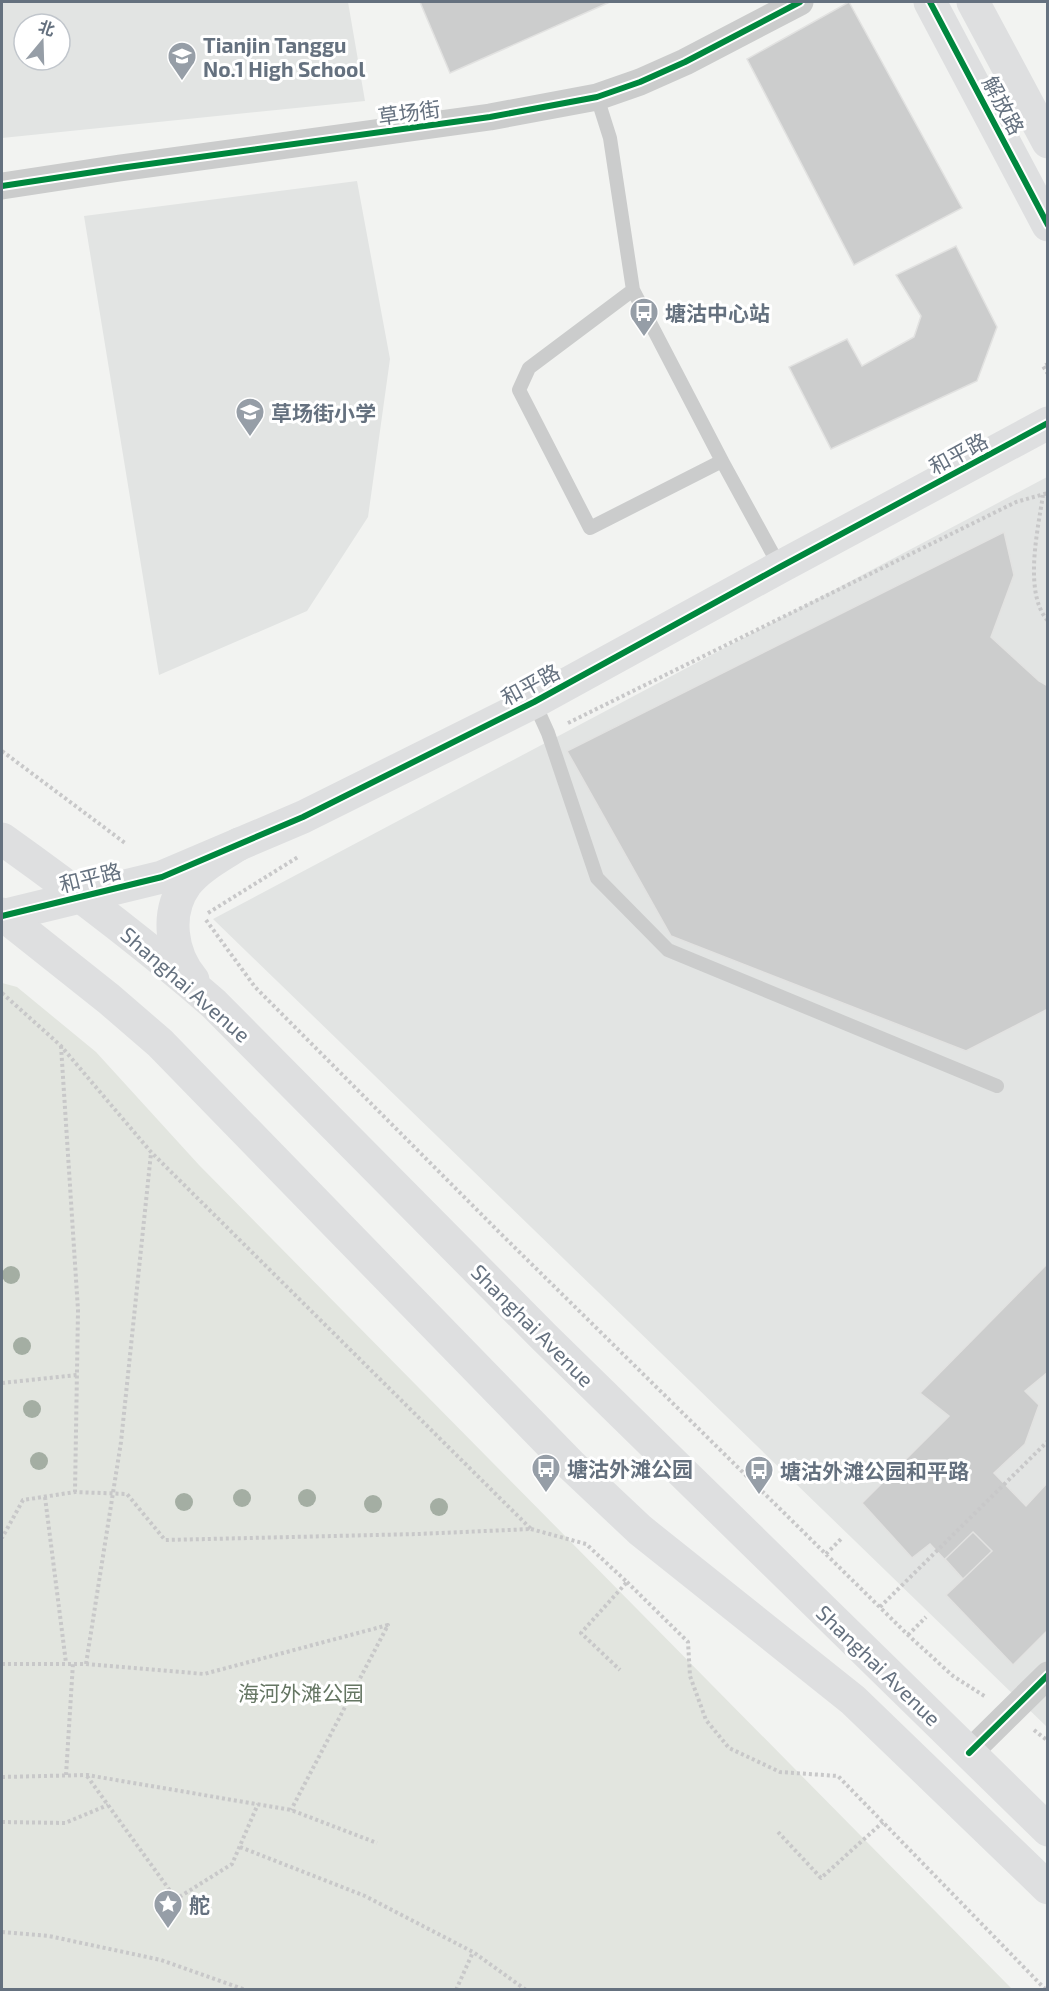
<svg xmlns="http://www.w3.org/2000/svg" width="1049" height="1991" viewBox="0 0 1049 1991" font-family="'Exo 2','Noto Sans SC',sans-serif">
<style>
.built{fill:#e2e4e3;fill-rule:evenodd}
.green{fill:#e2e5df}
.building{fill:#cccdcd;stroke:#e2e2e1;stroke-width:1.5}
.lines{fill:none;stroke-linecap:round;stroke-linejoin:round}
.path{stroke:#c8c8c9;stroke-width:4;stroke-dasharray:3 3;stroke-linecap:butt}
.lane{stroke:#cbcccc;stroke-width:14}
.street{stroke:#cbcccc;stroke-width:27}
.secondary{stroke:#dedfe0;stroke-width:33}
.primary{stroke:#dedfe0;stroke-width:33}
.cycleway-casing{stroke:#fff;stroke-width:10}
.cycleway{stroke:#00873e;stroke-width:6}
.tree{fill:#a4aea3}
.labels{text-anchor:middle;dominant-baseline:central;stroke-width:6;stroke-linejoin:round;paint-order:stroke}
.poi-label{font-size:21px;font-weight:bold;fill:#65717f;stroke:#fff;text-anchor:start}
.street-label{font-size:21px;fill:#65717f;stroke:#fff}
.park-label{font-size:21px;fill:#657663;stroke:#fff}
</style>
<rect width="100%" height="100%" fill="#f2f3f1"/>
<path class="built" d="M2 2H348L365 101 2 138ZM24 24H60V60H24Z
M357 181 390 359 368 517 307 611 159 675 84 216Z
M1047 477V1727L213 919Z"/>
<path class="green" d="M2 983 17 987 96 1052 199 1165 1012 1989H2Z"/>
<path class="building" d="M420 2H610L450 73Z
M849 2 962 208 854 265 747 59Z
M956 246 997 327 977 381 831 449 789 367 847 339 862 366 914 337 921 316 896 275Z
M1004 532 1014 575 991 637 1039 681 1048 686V1009L966 1051 671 936 567 751Z
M1048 1263V1372L1025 1391 1039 1405 1025 1444 994 1473 1026 1506 1048 1482V1630L1013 1665 946 1595 963 1579 930 1544 912 1558 862 1503 949 1416 920 1393Z
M973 1532 992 1551 963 1579 945 1559Z"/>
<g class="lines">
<path class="path" d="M1048 364 1043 366 1048 374
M1043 495C1038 529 1023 593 1048 621
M568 723 1016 502 1048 493
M2 751 125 843
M208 913 298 857
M206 920 255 987 498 1231 908 1635 953 1676 986 1697
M2 993 61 1046 151 1152 531 1529 418 1534 165 1540 127 1494 75 1492 23 1500 2 1538
M61 1046 78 1310 75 1492
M2 1383 77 1375
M45 1497 66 1663
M531 1529 586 1544 627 1582 581 1633 620 1670
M826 1554 843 1537
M627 1582 688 1642 690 1676 706 1720 729 1748 780 1772 838 1776 1046 1990
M880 1607 1048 1441
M908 1635 926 1617
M2 1664H86L204 1674 388 1625 291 1810
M86 1664 121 1442 151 1153
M1034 1730 1048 1741
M66 1775 73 1663
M87 1776 176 1899 232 1864 258 1804
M2 1777 87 1775 291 1810 377 1843
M2 1822 65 1823 108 1805
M778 1832 821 1878 883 1822
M240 1847 365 1896 473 1952 526 1990
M169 1926 176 1899
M2 1932 49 1936 161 1960 246 1990
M456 1990 473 1952"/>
<path class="lane" d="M597 97 610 138 633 290 529 368 519 390 590 528 722 461 633 290
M722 461 780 567
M534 702 548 733 597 878 668 950 997 1086"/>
<path class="street" d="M2 186 120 168 490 117 597 97 640 82 685 62 800 2
M969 1753 1048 1675"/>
<path class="secondary" d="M930 2 1048 225
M973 2 1048 142
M2 916 162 877 303 817 534 702 780 567 1048 423"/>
<path class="primary" d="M2 839C75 891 146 945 214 1004L544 1337 1048 1830
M2 914 109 999 160 1043 571 1465 640 1530 853 1700 1048 1888
M193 980C171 954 165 913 186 884 199 867 221 856 239 844"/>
<g class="cycleway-casing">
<path id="cycleway" d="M930 2 1048 225
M2 186 120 168 490 117 597 97 640 82 685 62 800 2
M2 916 162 877 303 817 534 702 780 567 1048 423
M969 1753 1048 1675"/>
</g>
<use href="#cycleway" class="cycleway"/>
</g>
<g class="tree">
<circle cx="11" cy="1275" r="9"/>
<circle cx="22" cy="1346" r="9"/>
<circle cx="32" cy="1409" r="9"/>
<circle cx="39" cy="1461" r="9"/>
<circle cx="242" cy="1498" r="9"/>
<circle cx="307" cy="1498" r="9"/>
<circle cx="184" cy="1502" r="9"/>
<circle cx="373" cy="1504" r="9"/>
<circle cx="439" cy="1507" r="9"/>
</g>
<defs>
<g id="school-pin" transform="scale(1.5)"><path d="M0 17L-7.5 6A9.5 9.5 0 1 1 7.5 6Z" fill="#969ea7" stroke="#fff"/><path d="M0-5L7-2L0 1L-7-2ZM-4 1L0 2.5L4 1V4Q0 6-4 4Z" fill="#fff"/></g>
<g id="bus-pin" transform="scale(1.5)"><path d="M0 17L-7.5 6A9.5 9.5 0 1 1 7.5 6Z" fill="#969ea7" stroke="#fff"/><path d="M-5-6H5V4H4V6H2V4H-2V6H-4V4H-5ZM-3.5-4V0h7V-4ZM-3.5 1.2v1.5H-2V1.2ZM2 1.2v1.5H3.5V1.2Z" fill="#fff"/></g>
<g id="sight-pin" transform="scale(1.5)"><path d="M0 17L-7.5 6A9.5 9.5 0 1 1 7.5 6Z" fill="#969ea7" stroke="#fff"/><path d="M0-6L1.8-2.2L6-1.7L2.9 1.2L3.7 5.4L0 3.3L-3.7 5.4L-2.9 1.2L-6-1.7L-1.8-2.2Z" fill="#fff"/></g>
</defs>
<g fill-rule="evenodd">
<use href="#school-pin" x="182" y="56"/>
<use href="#bus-pin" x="644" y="312"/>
<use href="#school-pin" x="250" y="412"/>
<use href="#bus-pin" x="546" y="1468"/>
<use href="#bus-pin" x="759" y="1470"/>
<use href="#sight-pin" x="168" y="1904"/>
</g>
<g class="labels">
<g class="poi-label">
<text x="203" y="44">Tianjin Tanggu<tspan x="203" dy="24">No.1 High School</tspan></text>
<text x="665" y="312">塘沽中心站</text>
<text x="271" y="412">草场街小学</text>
<text x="567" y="1468">塘沽外滩公园</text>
<text x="780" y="1470">塘沽外滩公园和平路</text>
<text x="189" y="1904">舵</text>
</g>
<g class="street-label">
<text transform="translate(1004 105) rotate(62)">解放路</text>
<text transform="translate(409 112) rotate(-8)">草场街</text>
<text transform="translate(958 453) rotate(-28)">和平路</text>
<text transform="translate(530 684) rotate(-28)">和平路</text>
<text transform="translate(90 877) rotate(-14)">和平路</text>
<text transform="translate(186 984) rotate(41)">Shanghai Avenue</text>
<text transform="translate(533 1325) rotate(45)">Shanghai Avenue</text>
<text transform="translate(879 1665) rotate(44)">Shanghai Avenue</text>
</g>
<g class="park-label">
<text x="301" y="1692">海河外滩公园</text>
</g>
</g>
<rect width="1049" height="1991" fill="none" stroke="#65717f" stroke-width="6"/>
<g transform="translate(42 42) rotate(19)"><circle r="28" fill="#ffffff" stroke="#c1c6cc" stroke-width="1.5"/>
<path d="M0-4.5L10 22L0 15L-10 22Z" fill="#969ea7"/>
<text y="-9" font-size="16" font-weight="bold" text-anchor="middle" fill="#65717f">北</text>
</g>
</svg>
